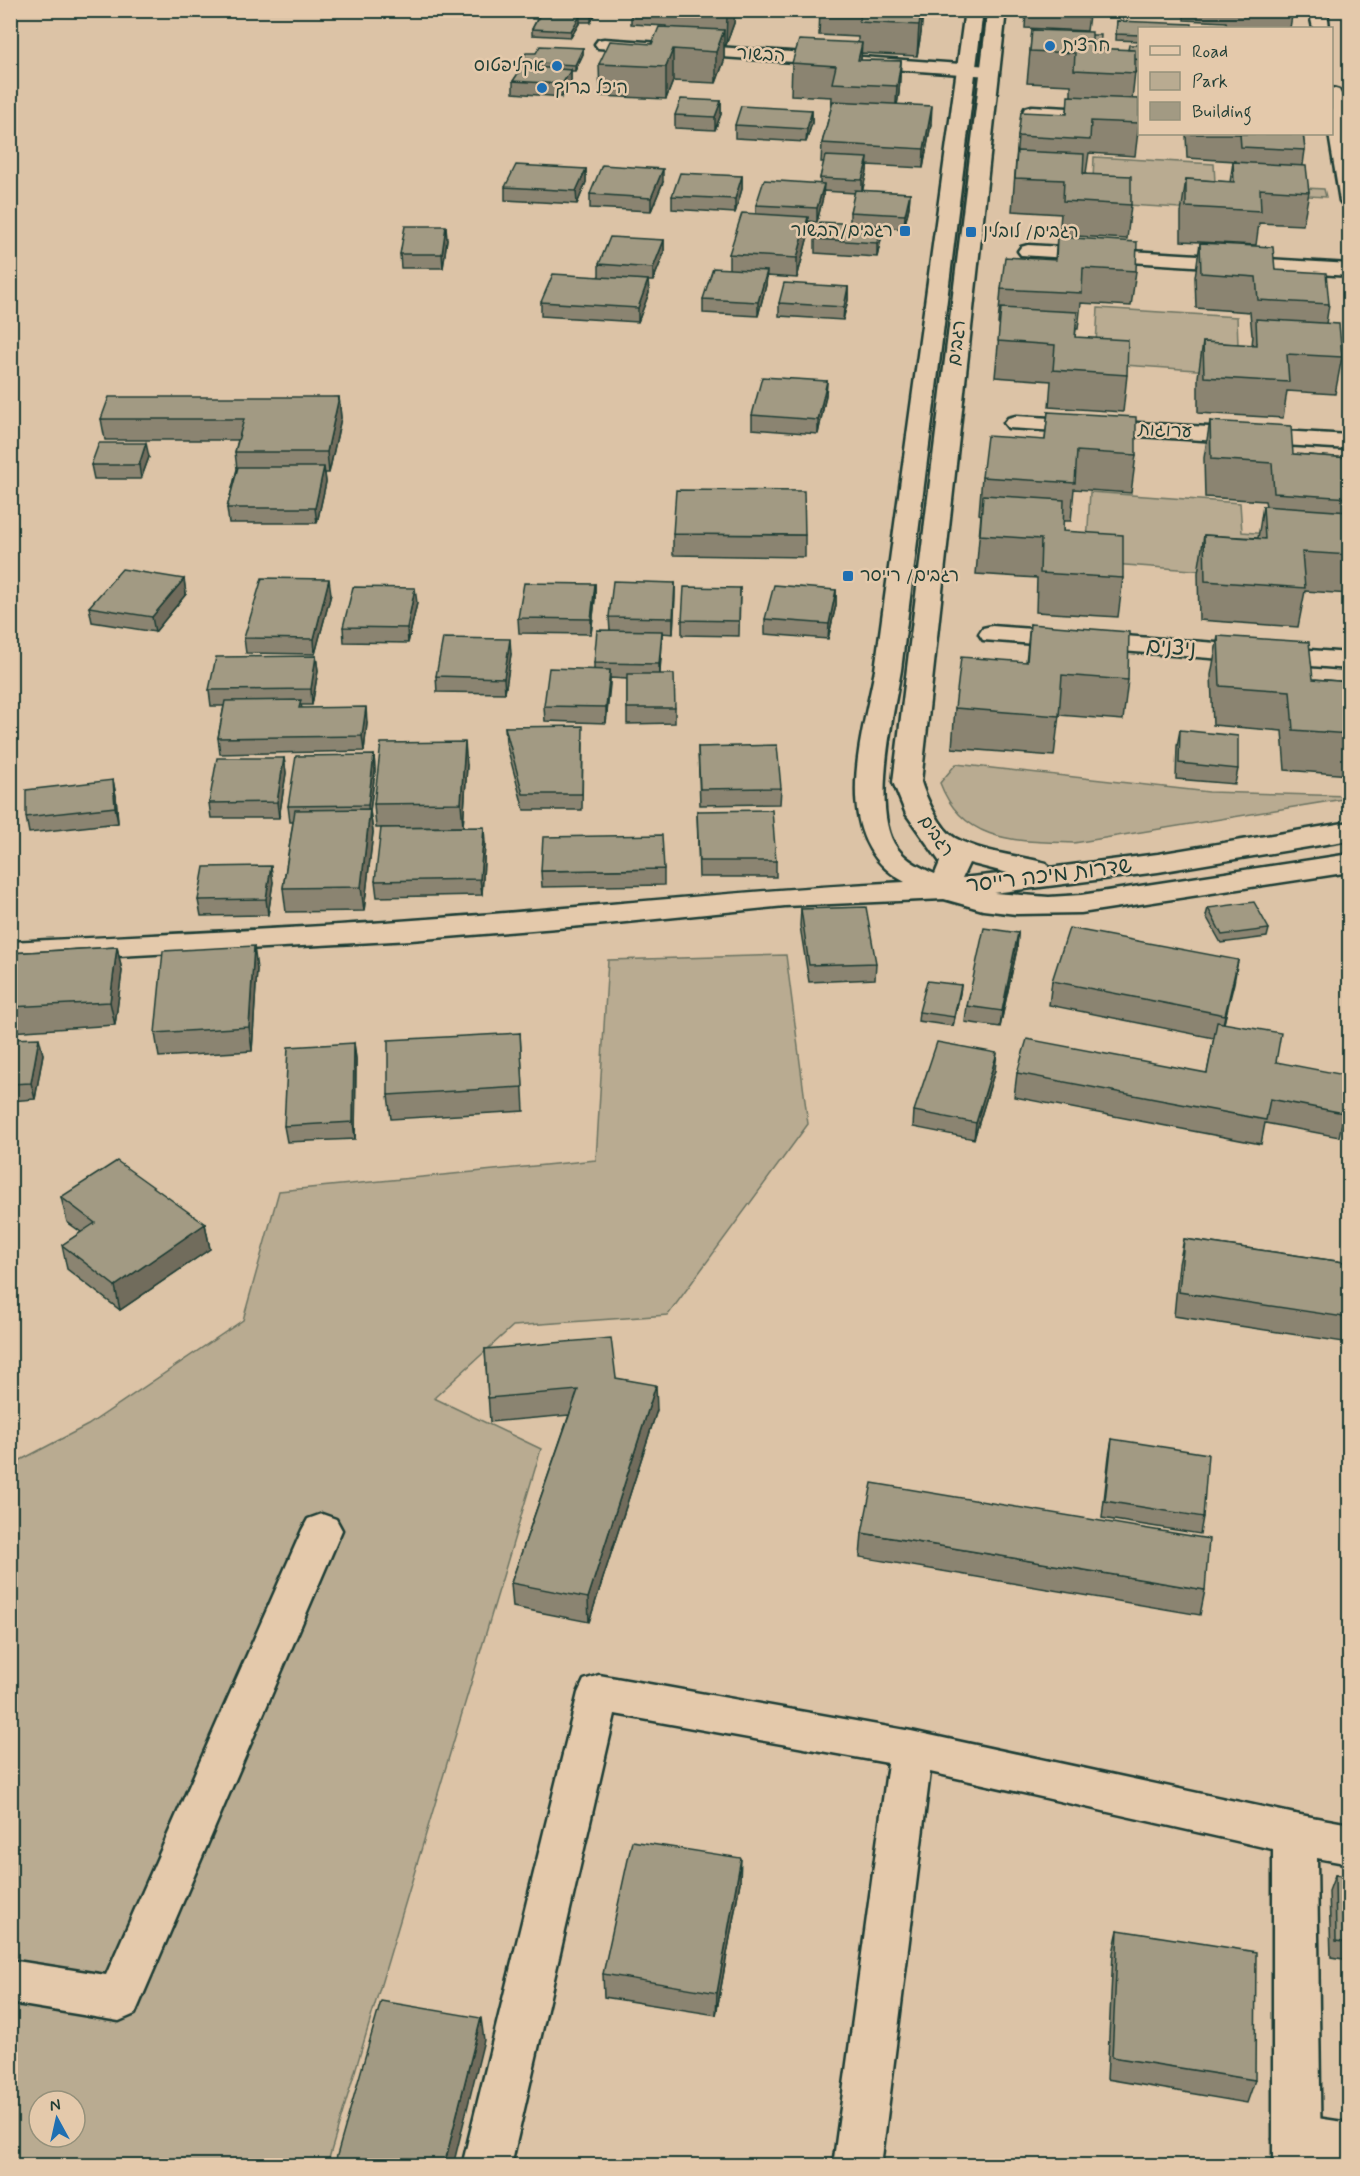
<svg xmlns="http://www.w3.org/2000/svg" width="1360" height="2176" viewBox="0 0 1360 2176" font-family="Mynerve,'Playpen Sans Hebrew',sans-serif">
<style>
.green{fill:#b9ab91;stroke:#6c7462;stroke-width:1.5;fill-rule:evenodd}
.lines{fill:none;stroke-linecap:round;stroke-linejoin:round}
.street-casing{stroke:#1f3d34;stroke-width:5}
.secondary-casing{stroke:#1f3d34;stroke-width:5}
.street{fill:#e4c9ab;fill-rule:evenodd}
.secondary{fill:#e4c9ab;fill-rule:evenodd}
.wall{fill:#8b8471;stroke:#1f3d34;stroke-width:1.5}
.shaded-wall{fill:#716c5c;stroke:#1f3d34;stroke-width:1.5}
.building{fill:#a29a83;stroke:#1f3d34;stroke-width:1.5}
.poi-dot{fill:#1f6fb2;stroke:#e4c9ab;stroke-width:2}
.labels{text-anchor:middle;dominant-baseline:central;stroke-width:5;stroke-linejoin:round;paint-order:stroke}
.far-poi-label{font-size:18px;fill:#1f3d34;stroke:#e4c9ab;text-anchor:start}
.far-street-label{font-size:18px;fill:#1f3d34;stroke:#e4c9ab}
.street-label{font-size:22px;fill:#1f3d34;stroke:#e4c9ab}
</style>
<rect width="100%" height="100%" fill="#dcc3a6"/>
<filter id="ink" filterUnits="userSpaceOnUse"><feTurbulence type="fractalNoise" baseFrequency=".0167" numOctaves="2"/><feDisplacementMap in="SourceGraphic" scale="12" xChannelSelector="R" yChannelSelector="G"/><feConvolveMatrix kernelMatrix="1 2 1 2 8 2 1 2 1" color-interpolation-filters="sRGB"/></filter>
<g filter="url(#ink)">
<path class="green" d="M1094 157 1214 164 1215 183 1324 189 1326 197 1216 191V210L1092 203Z
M1098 308 1237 317 1239 373 1095 363Z
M1090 492 1240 503 1242 532 1349 540 1245 574 1086 562Z
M956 764 1209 792 1349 796V798L1074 843C1018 841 963 844 940 783Z
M786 955 808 1124 668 1315 513 1326 434 1398 541 1449 327 2165 11 2166V1465L88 1425 243 1320 279 1191 596 1160 608 960ZM39 2101H75V2137H39Z"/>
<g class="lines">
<g class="street-casing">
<path id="street" d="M1309 10H1327L1329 28H1313Z
M604 39 989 66 995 67 998 71 995 75 989 76 598 48 595 44 598 40Z
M1332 88 1339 90 1341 94 1350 141V207L1343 205 1340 201 1329 134H1332Z
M1032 106 1140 112V124L1025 116 1023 112 1025 108Z
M1028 245 1350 264V276L1021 255 1018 251 1021 247Z
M1016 416 1350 435V449L1008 428 1004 423 1008 418Z
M992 626 1350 653V669L983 640 979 634 983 628Z
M322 1514 336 1519 342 1530 135 2014 119 2021 10 2003V1960L106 1975 302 1530 308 1519Z
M599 1675 911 1731 1295 1814 1311 1820 1317 1834 1311 1848 1295 1854 930 1772 881 2166H833L888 1763 615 1714 511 2166H462L578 1693 584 1680Z
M1297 2115 1350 2123V2166C1324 2166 1303 2165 1280 2156L1273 2139 1280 2122Z"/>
</g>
<g class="secondary-casing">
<path id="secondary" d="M965 10H983L901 670C894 712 870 812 897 848 906 860 921 868 935 874L940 862 906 814 893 782 988 10H1006L921 782C926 798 940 829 955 838 982 853 1016 855 1046 863L1049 868 1158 854 1350 822V840L1158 872 994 893 1049 897 1081 895 1350 854V872L1081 913 1016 914 983 910 944 899 785 906 606 924 411 940 10 962V942C145 935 279 930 413 920 577 909 740 890 905 882 827 840 862 739 875 670ZM969 863 1008 873 962 878Z
M1295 1814 1350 1824V1864L1317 1858 1321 2166H1273V1834L1279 1820Z"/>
</g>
<use href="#street" class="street"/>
<use href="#secondary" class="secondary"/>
</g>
<path class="wall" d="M533 10H598L591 22H580L571 37 532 35V29L537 19H532V13Z
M631 10H735L734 23 726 45H724V61L716 83 673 81 666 99 600 96 599 64 652 44 666 27V26L631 24Z
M820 10H923L921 33 917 56 861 53V60L901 61 899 93 897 104 931 124 923 168 867 165V171L862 191 910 193 909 207 904 229 881 227V239L877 257 815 253V239L850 223V212L855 193 823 191V197L817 222 808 221V236L797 278 767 276 766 285 758 316 703 313V299L729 269V254L756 214V205L820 184V178L824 162H821L822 143 831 109 832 97 791 95 792 63 858 43V37L819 35Z
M1026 10H1130L1129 17 1089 15 1087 31 1025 28Z
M1184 10H1293L1290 28H1227L1226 22 1184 20Z
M1117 21 1140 28V41L1116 40Z
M1032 30 1092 35 1100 49 1128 50 1140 45V72H1135L1132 99 1139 123 1135 156 1089 153 1086 173H1084L1131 205 1127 239 1059 235 1061 214 1012 211 1018 136 1066 114 1071 96V85L1027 83Z
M583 48V54L575 71H571V82L562 97 513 93V81L522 68 521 62 536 53Z
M721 101V114L715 130 675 128V115Z
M812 110V123L806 142 735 138V125Z
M1186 134H1303L1305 150 1303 165 1309 192 1303 225 1259 223 1256 245 1181 241V213L1186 179 1230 182 1233 162H1235V161L1187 158Z
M586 169V182L577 204 505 200V187Z
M742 176V189L735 213 672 209V196Z
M663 182 651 211 590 208V194Z
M1057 237 1136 271 1131 306 1081 303 1078 329H1076L1075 337 1127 375 1123 412 1049 407 1051 381 995 377 1000 324H998L1001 289 1055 260Z
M447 239 443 268H401L400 254Z
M664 240V253L653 281H648L649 293 638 322 541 316V302L599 276V264Z
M1200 243 1275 270 1329 304 1326 324 1342 357 1335 394 1287 391 1283 418 1198 413V377L1203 342 1252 345 1253 336 1252 335 1250 312 1196 308 1195 277Z
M848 287V300L843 320 779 316V303Z
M827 381 826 395 818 434 752 429V415Z
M339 397 341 418 329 473H325L326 482 317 523H229L227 508 237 469 235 452 238 440H105L101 419Z
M1048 412 1136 455 1131 493 1074 489 1071 521H1063V531L1123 578 1118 617 1036 612 1037 578 976 574 981 515 979 514 982 477 1045 440Z
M1210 421 1293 454 1350 458V594L1305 591 1298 627 1199 620 1198 573 1204 535 1258 538 1263 506H1266L1265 501 1205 497 1204 458Z
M149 457 141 479H94L91 465Z
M673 534 805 535V557L673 555Z
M184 579 186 594 155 632 92 622 89 607Z
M675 583 673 634 662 633 660 674 675 708V723L627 724V679L610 678 606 723 545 721 544 706 594 669V663L610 631 609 617Z
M595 584V599L591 634 519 633 518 618Z
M740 588 739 636 682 635V620Z
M836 590V605L828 639 765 634V619Z
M331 594 315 654 246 653 244 638Z
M417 603 408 643 344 642 343 627Z
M1030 624 1128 680 1123 720 1059 715 1054 756 952 748 955 708 1026 662Z
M1218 636 1313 679 1350 682V775L1285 770 1282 731 1213 725 1211 675Z
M511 654 505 693 437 692 436 676Z
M316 656 318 671 312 705H301L302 708 367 723 364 751 220 754 218 738 224 706H211L209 690Z
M505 727 583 742 582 810H524L506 743Z
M1180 730 1238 769 1235 784 1176 779 1177 746Z
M698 747 781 788 780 804 700 805Z
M374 755 375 771 370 811 373 832 364 911 286 912 283 888 293 822H290L288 806Z
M284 758 286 773 279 818H211L209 803Z
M467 765 463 827 376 828 374 804Z
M113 780 116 796 118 823 29 833 26 817Z
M697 811 776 861V877H699Z
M485 843 482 895 377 897 375 881Z
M664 869V885L542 887 541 871Z
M273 882 268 915 201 916 198 900Z
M1208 908 1269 929 1267 937 1221 943 1206 916Z
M801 909 876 963 875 979 809 982 800 926Z
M1018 933 1017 949 1000 1027 965 1022 967 1006Z
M117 947 122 971 115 1025 10 1032V953Z
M1238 960 1224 1023 1344 1113 1339 1137 1265 1123 1261 1144 1014 1097 1017 1073H1207L1214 1038 1049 1005 1052 981Z
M257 969 252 1051 159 1057 155 1033Z
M961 985 960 993 953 1026 918 1021 919 1012Z
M520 1033 524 1111 391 1119 388 1095Z
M10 1039 43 1054 35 1099 10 1101Z
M354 1043 356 1059 355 1139 287 1142 284 1126Z
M995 1070 974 1139 913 1127 914 1111Z
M61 1197 205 1224 210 1249 120 1310 67 1269 62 1245 81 1232 67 1222Z
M1184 1239 1350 1263V1343L1174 1316 1179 1264Z
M485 1349 657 1410 589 1622 513 1607 511 1583 569 1415 490 1422Z
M1112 1439 1203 1517 1200 1534 1102 1518 1109 1456Z
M862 1533 1205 1590 1200 1615 860 1557Z
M1335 1875 1350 1877V1960L1331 1957 1329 1891Z
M740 1882 716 2015 604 1997 603 1974Z
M1118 1930 1255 2080 1247 2103 1107 2079 1113 1953Z"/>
<path class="shaded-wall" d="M594 10H598L591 22V16Z
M728 10H735L734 23 726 45 727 14Z
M922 10H923L921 33 917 56 919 25Z
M580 16V22L571 37V31Z
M724 30V61L716 83V52Z
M862 43 860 74 858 60Z
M583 48V54L575 71V65Z
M673 49V81L666 99V67Z
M901 61 899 93 895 118 897 86Z
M571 70V82L562 97V84Z
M721 101V114L715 130V117Z
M932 106 931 124 923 168 924 149Z
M812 110V123L806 142 807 129Z
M868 158 867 171 862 193V180Z
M586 169V182L577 204 576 191Z
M663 169V182L651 211V198Z
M742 176V189L735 213V199Z
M824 184 823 197 817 222V208Z
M910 193 909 207 904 229 905 215Z
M808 217V236L797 278V258Z
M881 225V239L877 257V243Z
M446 226 447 239 443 268 442 254Z
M664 240V253L653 281V268Z
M767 271 766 285 758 316V302Z
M648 280 649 293 638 322V308Z
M848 287V300L843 320 844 307Z
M827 381 826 395 818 434V420Z
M339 397 341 418 329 473 327 452Z
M146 443 149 457 141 479 139 465Z
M324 467 326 482 317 523 315 508Z
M184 579 186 594 155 632 152 617Z
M329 579 331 594 315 654 314 639Z
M675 583V598L673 634V618Z
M595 584V599L591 634V619Z
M415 588 417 603 408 643 407 628Z
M836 590V605L828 639 829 624Z
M662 631V647L659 679V664Z
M510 639 511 654 505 693 504 678Z
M316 656 318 671 312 705 311 689Z
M610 670V685L606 723V707Z
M366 707 367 723 364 751 362 736Z
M465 742 467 765 463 827 461 803Z
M374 755 375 771 370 811 373 832 364 911 361 887 369 819 368 805Z
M284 758 286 773 279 818 277 802Z
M113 780 116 796 118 823 115 807Z
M484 827 485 843 482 895 480 879Z
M271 866 273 882 268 915 266 899Z
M1018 933 1017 949 1000 1027 1002 1011Z
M254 946 257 969 252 1051 249 1027Z
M117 947 122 971 115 1025 110 1002Z
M1238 960 1234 983 1220 1039 1225 1015Z
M961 985 960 993 953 1026 954 1017Z
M39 1038 43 1054 35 1099 31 1083Z
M354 1043 356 1059 355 1139 353 1122Z
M997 1053 995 1070 974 1139 976 1123Z
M205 1224 210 1249 120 1310 115 1286Z
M656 1385 657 1410 589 1622 588 1598Z
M741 1858 740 1882 716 2015 717 1993Z
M481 2018 484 2040 453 2166H444Z"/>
<path class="building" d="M533 10H594L591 16H580L571 31 532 29 541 13H532Z
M667 10H728L727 14Z
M862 10H922L919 25 859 22Z
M1117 21 1192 24V28H1140V35L1116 34Z
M659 27 724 30 716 52 673 49 666 67 599 64 610 41 652 44Z
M1032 30 1092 32V48L1135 50V73L1074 70 1075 53 1030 51Z
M1092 35H1101L1100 48H1092Z
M799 40 862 43 858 60 901 61 897 86 832 83 836 66 792 63Z
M1129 45H1140V60L1135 59V50H1128Z
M540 46 583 48 575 65 521 62 526 53H536Z
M523 66 571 70 562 84 513 81Z
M1068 96 1139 99V123L1091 121 1090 140 1018 136 1021 112 1067 114Z
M681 99 721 101 715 117 675 115Z
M833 101 932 106 924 149 822 143Z
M741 106 812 110 807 129 735 125Z
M1240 134H1303L1305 150 1241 147Z
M1017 151 1084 154 1083 174 1131 176V205L1063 201 1064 180 1015 178Z
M825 156 868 158 862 180 820 178Z
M1233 162 1306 166 1309 192 1260 189 1261 211 1186 207V179L1234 182Z
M516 165 586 169 576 191 505 187Z
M602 165 663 169 651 198 590 194Z
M680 173 742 176 735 199 672 196Z
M764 180 824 184 817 208 756 205Z
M855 190 910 193 905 215 850 212Z
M742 213 808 217 797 258 729 254Z
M820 222 881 225 877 243 815 239Z
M405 226H446L442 254H400Z
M610 237 664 240 653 268 599 264Z
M1057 237 1137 242 1136 271 1083 268 1082 293 1001 289 1005 257 1056 260Z
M1200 243 1273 247 1275 270 1326 273 1329 304 1258 300 1256 277 1201 273Z
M713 268 767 271 758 302 703 299Z
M553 274 648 280 638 308 541 302Z
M784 283 848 287 844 307 779 303Z
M1001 308 1077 312 1075 337 1128 340 1127 375 1053 370 1055 345 998 341Z
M1256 319 1339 324 1342 357 1287 354 1289 382 1204 377 1203 342 1257 345Z
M762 377 827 381 818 420 752 415Z
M109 397H339L327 452H235L244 419H101Z
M1048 412 1136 417V455L1077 451 1075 483 982 477 987 436 1045 440Z
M1210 421 1291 426 1293 454 1350 458V498L1274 493 1272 463 1211 459Z
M99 443H146L139 465H91Z
M238 467H324L315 508H227Z
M676 490 804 491 805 535 673 534Z
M983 495 1064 500 1063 531 1123 535V578L1040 573 1041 539 980 535Z
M1263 506 1350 512V555L1302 552 1305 588 1205 581 1204 535 1265 539Z
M122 569 184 579 152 617 89 607Z
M262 578 329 579 314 639 244 638Z
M613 581 675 583 673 618 609 617Z
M524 583 595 584 591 619 518 618Z
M774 585 836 590 829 624 765 619Z
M353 587 415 588 407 628 343 627Z
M684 587 740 588 739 621 682 620Z
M1030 624 1129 632 1128 680 1062 675 1059 716 955 708 961 657 1027 662Z
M597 630 662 631 659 664 594 663Z
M1218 636 1309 642 1313 679 1350 682V734L1293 730 1290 691 1220 686Z
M443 638 510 639 504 678 436 676Z
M316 656 311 689 209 690 216 657Z
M549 668 610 670 606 707 544 706Z
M627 674H674L675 708H627Z
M301 700 299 708 366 707 362 736 218 738 225 701Z
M583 726 582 794H523L505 727Z
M1180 730 1238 736V769L1179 763Z
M465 742 461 803 374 804 381 743Z
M777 745 781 788 700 789 698 747Z
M374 755 368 805 288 806 296 756Z
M217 758H284L277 802 209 803Z
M113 780 115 807 26 817V790Z
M370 809 361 887 283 888 295 810Z
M772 810 776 861H699L697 811Z
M484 827 480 879 375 881 381 828Z
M662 835 664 869 541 871 543 837Z
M271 866 266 899 198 900 204 867Z
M1254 902 1269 929 1222 935 1208 908Z
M866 907 876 963 809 965 801 909Z
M984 928 1018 933 1002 1011 967 1006Z
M1069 928 1238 960 1225 1015 1052 981Z
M254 946 249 1027 155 1033 163 951Z
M117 947 110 1002 10 1007V953Z
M927 981 961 985 954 1017 919 1012Z
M1217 1022 1281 1033 1276 1062 1350 1076 1344 1113 1270 1099 1266 1120 1017 1073 1027 1039 1207 1073Z
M520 1033 523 1087 388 1095V1040Z
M39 1038 31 1083 10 1084V1039Z
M937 1042 997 1053 976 1123 914 1111Z
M354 1043 353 1122 284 1126 288 1047Z
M117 1161 205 1224 115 1286 62 1245 95 1223 61 1197Z
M1184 1239 1350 1263V1318L1179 1292Z
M611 1338 616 1378 656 1385 588 1598 511 1583 578 1390 488 1398 485 1349Z
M1112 1439 1208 1454 1203 1517 1105 1501Z
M872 1483 1209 1539 1205 1590 862 1533Z
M632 1841 741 1858 717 1993 603 1974Z
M1335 1875 1350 1877V1943L1336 1941Z
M1118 1930 1256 1952 1255 2080 1112 2057Z
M381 2001 481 2018 444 2166H334Z"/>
</g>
<g class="poi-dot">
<circle cx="1050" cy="46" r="6"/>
<circle cx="557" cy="66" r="6"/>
<circle cx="542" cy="88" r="6"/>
<rect x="899" y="225" width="12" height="12" rx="3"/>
<rect x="965" y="226" width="12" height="12" rx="3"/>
<rect x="842" y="570" width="12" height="12" rx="3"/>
</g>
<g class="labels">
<g class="far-poi-label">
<text x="1062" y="46">חרצית</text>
<text x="545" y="66" text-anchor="end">אקליפטוס</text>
<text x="554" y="88">היכל ברוך</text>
<text x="893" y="231" text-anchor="end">רגבים/הבשור</text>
<text x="983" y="232">רגבים/ לובלין</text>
<text x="860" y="576">רגבים/ רייסר</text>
</g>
<g class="far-street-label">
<text transform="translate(761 55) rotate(4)">הבשור</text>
<text transform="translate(957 343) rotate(-83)">רגבים</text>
<text transform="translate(1165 431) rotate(3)">ערוגות</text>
<text transform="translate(936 836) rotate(55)">רגבים</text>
</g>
<g class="street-label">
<text transform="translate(1171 648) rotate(4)">ניצנים</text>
<text transform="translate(1049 876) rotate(-7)">שדרות מיכה רייסר</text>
</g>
</g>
<rect width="1360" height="2176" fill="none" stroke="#e4c9ab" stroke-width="36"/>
<rect x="18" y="18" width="1324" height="2140" fill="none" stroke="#1f3d34" stroke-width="2" filter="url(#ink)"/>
<rect x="1138" y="27" width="195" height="108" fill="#e4c9ab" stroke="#95917b" stroke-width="1.5"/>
<rect x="1150" y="46" width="30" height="9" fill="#e4c9ab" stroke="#95917b" stroke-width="1.5"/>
<text x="1192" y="57" font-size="18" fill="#1f3d34">Road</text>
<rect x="1150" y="72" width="30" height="18" fill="#b9ab91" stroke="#95917b" stroke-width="1.5"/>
<text x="1192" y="87" font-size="18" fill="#1f3d34">Park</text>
<rect x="1150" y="102" width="30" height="18" fill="#a29a83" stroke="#95917b" stroke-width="1.5"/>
<text x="1192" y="117" font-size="18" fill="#1f3d34">Building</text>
<g transform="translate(57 2119) rotate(352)"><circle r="28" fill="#e4c9ab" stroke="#95917b" stroke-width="1.5"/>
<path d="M0-4.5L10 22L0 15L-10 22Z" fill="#1f6fb2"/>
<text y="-9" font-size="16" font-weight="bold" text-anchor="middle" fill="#1f3d34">N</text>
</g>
</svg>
